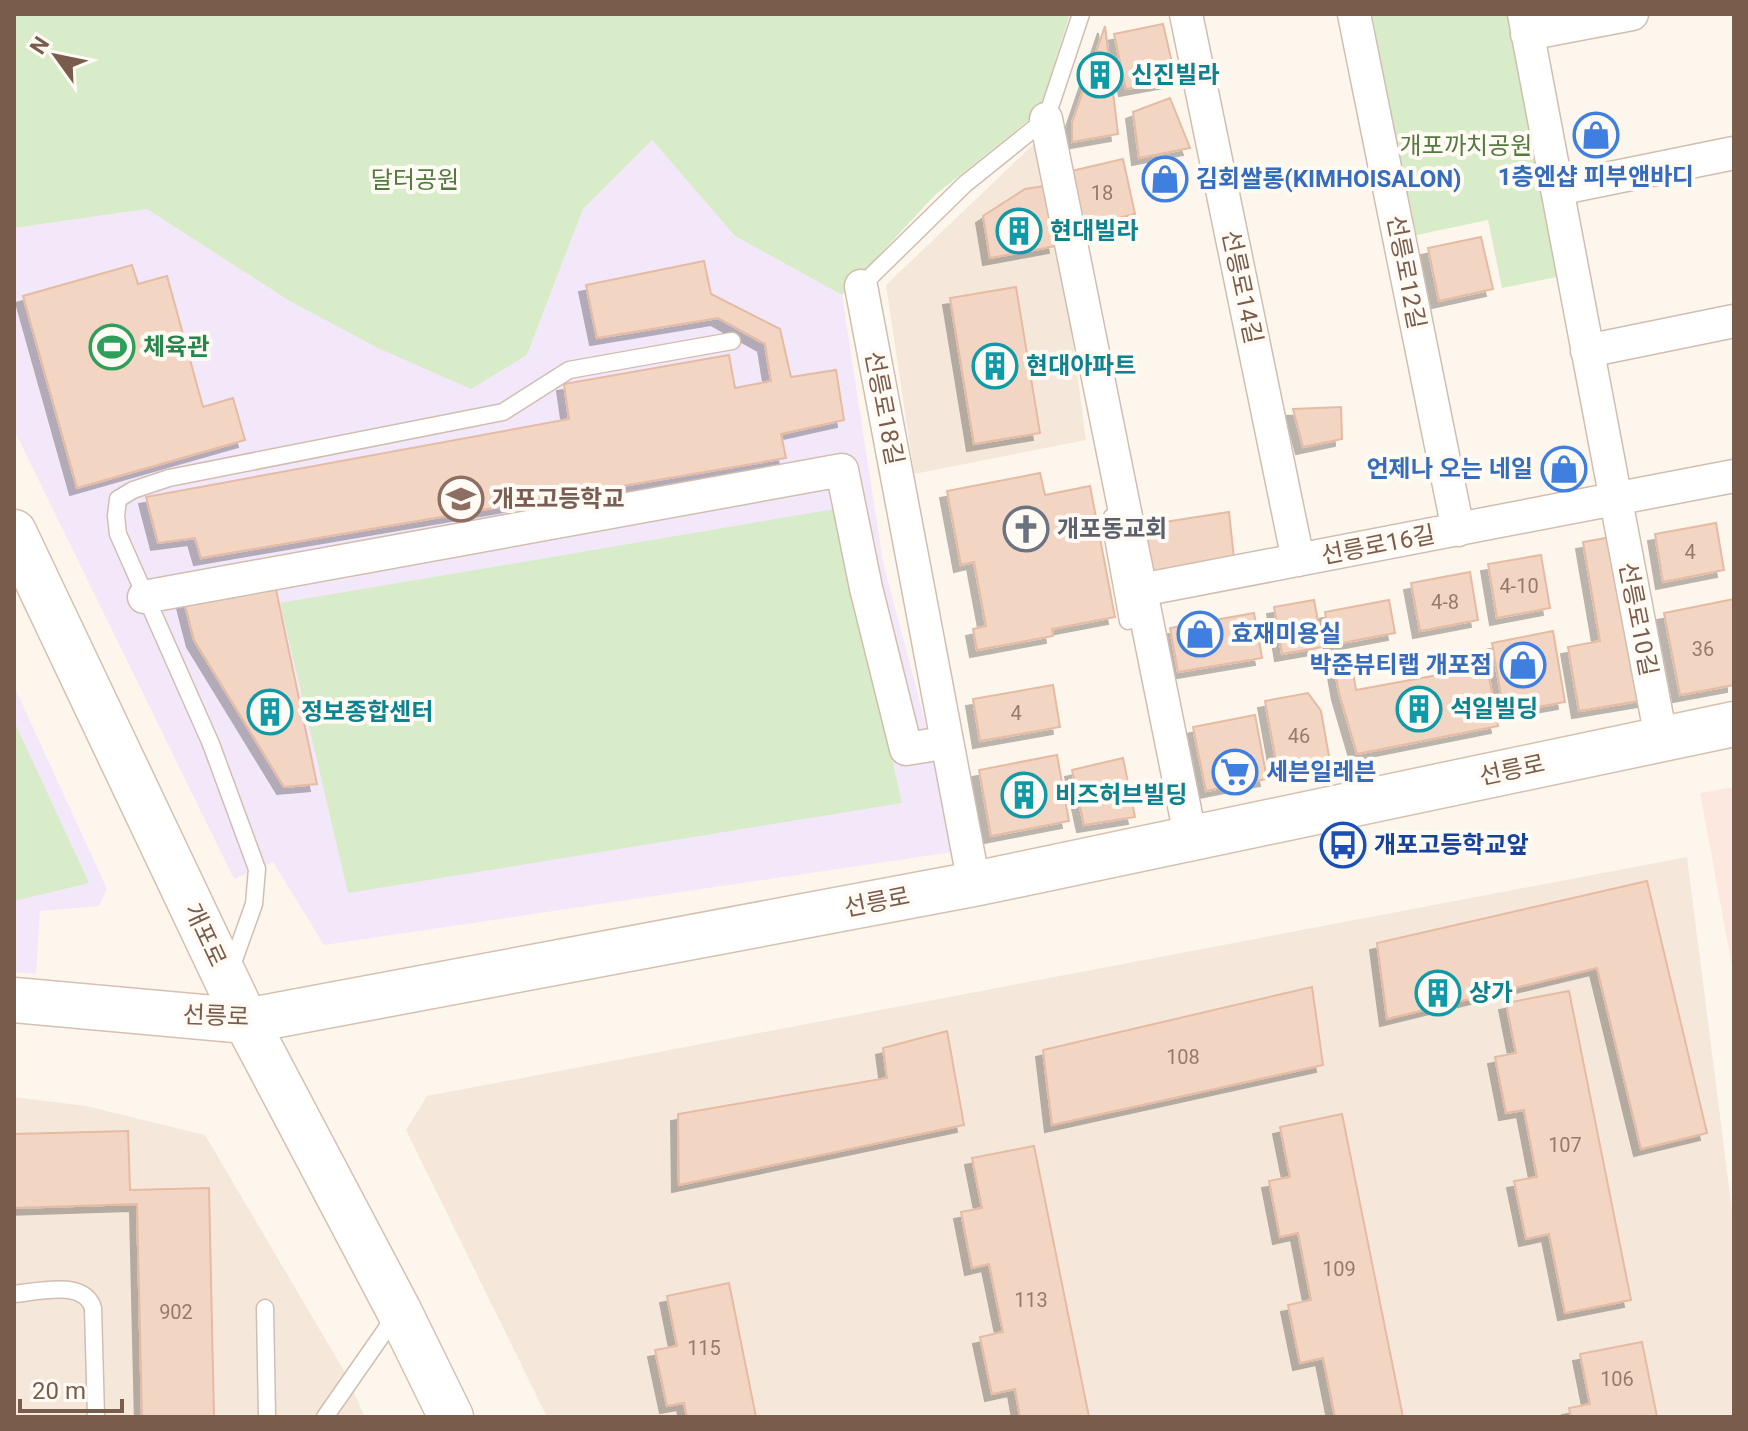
<svg xmlns="http://www.w3.org/2000/svg" width="1748" height="1431" viewBox="0 0 1748 1431" font-family="Roboto,'Noto Sans KR',sans-serif">
<style>
.residential{fill:#f5e8da}
.commercial{fill:#fde8e0}
.education{fill:#f3e8fa}
.green{fill:#d8ecc9}
.building{fill:#f3d5c3;stroke:#e6bba3;stroke-width:2;filter:url(#shadow)}
.lines{fill:none;stroke-linecap:round;stroke-linejoin:round}
.lane-casing{stroke:#d1beb0;stroke-width:19}
.street-casing{stroke:#d1beb0;stroke-width:35}
.secondary-casing{stroke:#d6c0b0;stroke-width:47}
.lane{stroke:#fff;stroke-width:16}
.street{stroke:#fff;stroke-width:32}
.secondary{stroke:#fff;stroke-width:44}
.labels{text-anchor:middle;dominant-baseline:central;stroke-width:8;stroke-linejoin:round;paint-order:stroke}
.number-label{font-size:20px;fill:#987a6a}
.culture-label{font-size:24px;font-weight:bold;fill:#0d838f;stroke:#fffaf3;text-anchor:start}
.park-label{font-size:24px;fill:#537a41;stroke:#fffaf3}
.shop-label{font-size:24px;font-weight:bold;fill:#366cbe;stroke:#fffaf3;text-anchor:start}
.street-label{font-size:24px;fill:#7a5c4d;stroke:#fffaf3}
.leisure-label{font-size:24px;font-weight:bold;fill:#27864d;stroke:#fffaf3;text-anchor:start}
.education-label{font-size:24px;font-weight:bold;fill:#785e54;stroke:#fffaf3;text-anchor:start}
.worship-label{font-size:24px;font-weight:bold;fill:#5b616d;stroke:#fffaf3;text-anchor:start}
.transit-label{font-size:24px;font-weight:bold;fill:#164399;stroke:#fffaf3;text-anchor:start}
</style>
<defs>
<filter id="shadow"><feDropShadow dx="-7" dy="7" stdDeviation="0" flood-color="#0004"/></filter>
</defs>
<rect width="100%" height="100%" fill="#fdf6ec"/>
<path class="residential" d="M1037 141 1061 254 1086 440 914 474 886 285Z
M1687 857 1734 1226V1417H547L406 1130 427 1096Z
M14 1097 86 1106 205 1135 343 1369 365 1417H14Z"/>
<path class="commercial" d="M1734 787V977L1700 793Z"/>
<path class="education" d="M652 140 735 236 842 295 883 562 959 851 324 945 273 862 234 879 17 436 14 429V228L147 209 288 300 527 355 583 209Z
M14 686 107 889 99 906 40 911 36 974 14 972Z"/>
<path class="green" d="M14 14H1070L1039 112 935 195 842 295 735 236 652 140 583 209 527 355 471 389 378 348 288 300 147 209 14 228Z
M1372 14H1511L1562 276 1502 288 1488 220 1412 236Z
M835 509 902 803 348 893 280 603Z
M14 721 89 883 14 901Z"/>
<path class="building" d="M1163 24 1176 80 1126 89 1114 34Z
M1105 26 1118 134 1072 142V123Z
M1170 98 1190 148 1139 158 1133 112Z
M1123 159 1135 214 1081 227 1067 172Z
M1045 186 1056 246 990 258 983 216 1025 189Z
M1481 237 1493 289 1439 301 1428 248Z
M704 261 711 294 780 329 791 377 836 370 844 420 781 434 786 458 201 558 195 538 158 543 146 497 569 419 564 384 729 355 735 388 771 381 765 344 718 318 597 338 586 285Z
M132 265 138 284 167 276 203 407 233 398 245 440 77 488 23 296Z
M1016 287 1040 433 974 444 950 298Z
M1341 407 1342 439 1303 447 1293 409Z
M1040 473 1045 495 1090 486 1115 617 1052 629 1053 636 977 650 973 629 986 626 974 562 961 565 947 491Z
M1229 512 1234 559 1143 573 1132 527Z
M1716 523 1724 570 1663 582 1655 534Z
M1617 536 1645 700 1579 711 1568 647 1600 641 1583 542Z
M1541 555 1550 608 1497 618 1488 564Z
M1470 572 1478 620 1420 631 1411 583Z
M275 585 317 784 284 787 194 640 182 594Z
M1734 599V685L1680 695 1664 613Z
M1314 600 1323 647 1282 654 1274 607Z
M1389 600 1395 633 1331 645 1325 612Z
M1254 613 1262 658 1178 672 1170 628Z
M1553 631 1565 702 1504 713 1492 643Z
M1487 666 1498 726 1357 754 1339 693 1335 671 1352 667 1356 690Z
M1053 685 1060 727 980 741 973 699Z
M1308 693 1321 711 1330 762 1278 772 1265 701Z
M1255 715 1267 779 1206 791 1193 727Z
M1057 755 1069 821 991 836 979 770Z
M1123 758 1135 817 1084 825 1072 770Z
M1647 881 1707 1133 1641 1149 1597 968 1387 1019 1377 943Z
M1312 987 1323 1065 1052 1125 1043 1050Z
M1569 991 1631 1300 1565 1313 1549 1234 1526 1239 1514 1181 1537 1177 1524 1110 1506 1113 1495 1057 1516 1053 1506 1003Z
M947 1031 964 1125 679 1185 678 1114 887 1078 883 1048Z
M1342 1114 1403 1417H1335L1323 1358 1300 1363 1288 1305 1311 1300 1298 1233 1280 1237 1269 1181 1290 1177 1280 1127Z
M128 1131 130 1190 209 1188 214 1417H142L137 1204 14 1208V1134Z
M1034 1146 1089 1417H1020L1015 1389 992 1394 980 1337 1003 1332 989 1264 972 1268 961 1212 982 1208 972 1158Z
M729 1283 756 1417H687L684 1403 667 1406 655 1350 677 1346 667 1296Z
M1642 1342 1657 1417H1571L1569 1408 1590 1404 1580 1354Z"/>
<g class="lines">
<g class="lane-casing">
<path id="lane" d="M861 286 965 184 1046 119 1081 14
M1123 510 1112 517 1111 526 1128 621
M230 971 254 904 257 869 211 744 118 534 116 516 118 499 133 490 169 478 503 412 569 370 732 341
M14 1294C37 1292 84 1279 93 1308L96 1417
M265 1308 267 1417
M325 1417 396 1315"/>
</g>
<g class="street-casing">
<path id="street" d="M1186 14 1298 560
M1354 14 1458 530
M1524 14 1661 738
M1527 34 1632 14
M1046 119 1191 840
M1557 189 1734 153
M861 286 974 884
M1587 351 1734 321
M1141 590 1734 476
M144 597 842 470 866 588 906 749 931 745"/>
</g>
<g class="secondary-casing">
<path id="secondary" d="M14 532 246 1021 399 1311 451 1417
M14 1000 246 1021 974 884 1734 724"/>
</g>
<use href="#lane" class="lane"/>
<use href="#street" class="street"/>
<use href="#secondary" class="secondary"/>
</g>
<defs>
<g id="building-ring" transform="scale(2.3)"><circle r="9.5" fill="#fffaf3" stroke="#0f9aa8" stroke-width="1.5"/><path d="M-4-6H4V6H1V3H-1V6H-4ZM-2.5-4.3h1.7v1.8h-1.7ZM.8-4.3h1.7v1.8H.8ZM-2.5-1h1.7V.8h-1.7ZM.8-1h1.7V.8H.8Z" fill="#0f9aa8"/></g>
<g id="shop-ring" transform="scale(2.3)"><circle r="9.5" fill="#fffaf3" stroke="#3f7fe0" stroke-width="1.5"/><path d="M-5-2.5h2.3a2.7 3.5 0 0 1 5.4 0H5L5.5 6h-11ZM-1.5-2.5h3a1.5 2.3 0 0 0-3 0Z" fill="#3f7fe0"/></g>
<g id="stadium-ring" transform="scale(2.3)"><circle r="9.5" fill="#fffaf3" stroke="#2e9e5b" stroke-width="1.5"/><path d="M0-5a6.5 5 0 1 0 0 10a6.5 5 0 1 0 0-10ZM-3.5-1.8h7v3.6h-7Z" fill="#2e9e5b"/></g>
<g id="school-ring" transform="scale(2.3)"><circle r="9.5" fill="#fffaf3" stroke="#8d6e63" stroke-width="1.5"/><path d="M0-5L7-2L0 1L-7-2ZM-4 1L0 2.5L4 1V4Q0 6-4 4Z" fill="#8d6e63"/></g>
<g id="church-ring" transform="scale(2.3)"><circle r="9.5" fill="#fffaf3" stroke="#6b7280" stroke-width="1.5"/><path d="M-1.2-6h2.4v3.5h3.3v2.4h-3.3V6h-2.4V-.1h-3.3v-2.4h3.3Z" fill="#6b7280"/></g>
<g id="supermarket-ring" transform="scale(2.3)"><circle r="9.5" fill="#fffaf3" stroke="#3f7fe0" stroke-width="1.5"/><path d="M-6-5.5h2.5l.6 2H6L4.5 2H-2.5L-4.4-4H-6ZM-1.5 3.2a1.3 1.3 0 1 0 .1 0ZM3 3.2a1.3 1.3 0 1 0 .1 0Z" fill="#3f7fe0"/></g>
<g id="bus-ring" transform="scale(2.3)"><circle r="9.5" fill="#fffaf3" stroke="#1a4fb4" stroke-width="1.5"/><path d="M-5-6H5V4H4V6H2V4H-2V6H-4V4H-5ZM-3.5-4V0h7V-4ZM-3.5 1.2v1.5H-2V1.2ZM2 1.2v1.5H3.5V1.2Z" fill="#1a4fb4"/></g>
</defs>
<g fill-rule="evenodd">
<use href="#building-ring" x="1100" y="75"/>
<use href="#shop-ring" x="1596" y="135"/>
<use href="#shop-ring" x="1165" y="179"/>
<use href="#building-ring" x="1019" y="231"/>
<use href="#stadium-ring" x="112" y="347"/>
<use href="#building-ring" x="995" y="366"/>
<use href="#shop-ring" x="1564" y="469"/>
<use href="#school-ring" x="461" y="499"/>
<use href="#church-ring" x="1026" y="529"/>
<use href="#shop-ring" x="1200" y="634"/>
<use href="#shop-ring" x="1523" y="665"/>
<use href="#building-ring" x="1419" y="709"/>
<use href="#building-ring" x="270" y="712"/>
<use href="#supermarket-ring" x="1235" y="772"/>
<use href="#building-ring" x="1024" y="795"/>
<use href="#bus-ring" x="1343" y="845"/>
<use href="#building-ring" x="1438" y="993"/>
</g>
<g class="labels">
<g class="number-label">
<text x="1102" y="193">18</text>
<text x="1690" y="552">4</text>
<text x="1519" y="586">4-10</text>
<text x="1445" y="602">4-8</text>
<text x="1703" y="649">36</text>
<text x="1016" y="713">4</text>
<text x="1299" y="736">46</text>
<text x="1183" y="1057">108</text>
<text x="1565" y="1145">107</text>
<text x="1339" y="1269">109</text>
<text x="1031" y="1300">113</text>
<text x="176" y="1312">902</text>
<text x="704" y="1348">115</text>
<text x="1617" y="1379">106</text>
</g>
<g class="culture-label">
<text x="1131" y="75">신진빌라</text>
<text x="1050" y="231">현대빌라</text>
<text x="1026" y="366">현대아파트</text>
<text x="1450" y="709">석일빌딩</text>
<text x="301" y="712">정보종합센터</text>
<text x="1055" y="795">비즈허브빌딩</text>
<text x="1469" y="993">상가</text>
</g>
<g class="park-label">
<text x="1466" y="146">개포까치공원</text>
<text x="415" y="180">달터공원</text>
</g>
<g class="shop-label">
<text x="1596" y="177" text-anchor="middle">1층엔샵 피부앤바디</text>
<text x="1196" y="179">김회쌀롱(KIMHOISALON)</text>
<text x="1533" y="469" text-anchor="end">언제나 오는 네일</text>
<text x="1231" y="634">효재미용실</text>
<text x="1492" y="665" text-anchor="end">박준뷰티랩 개포점</text>
<text x="1266" y="772">세븐일레븐</text>
</g>
<g class="street-label">
<text transform="translate(1406 272) rotate(79)">선릉로12길</text>
<text transform="translate(1242 287) rotate(78)">선릉로14길</text>
<text transform="translate(884 408) rotate(79)">선릉로18길</text>
<text transform="translate(1378 545) rotate(-11)">선릉로16길</text>
<text transform="translate(1638 619) rotate(79)">선릉로10길</text>
<text transform="translate(1512 770) rotate(-12)">선릉로</text>
<text transform="translate(877 902) rotate(-11)">선릉로</text>
<text transform="translate(205 935) rotate(65)">개포로</text>
<text transform="translate(216 1016) rotate(2)">선릉로</text>
</g>
<g class="leisure-label">
<text x="143" y="347">체육관</text>
</g>
<g class="education-label">
<text x="492" y="499">개포고등학교</text>
</g>
<g class="worship-label">
<text x="1057" y="529">개포동교회</text>
</g>
<g class="transit-label">
<text x="1374" y="845">개포고등학교앞</text>
</g>
</g>
<rect width="1748" height="1431" fill="none" stroke="#7a5c4d" stroke-width="32"/>
<g transform="translate(56 56) rotate(303)" stroke="#fffaf3" stroke-width="6" paint-order="stroke">
<path d="M0-6L14 30L0 20L-14 30Z" fill="#7a5c4d"/>
<text y="-12" font-size="22" font-weight="bold" text-anchor="middle" fill="#7a5c4d">N</text>
</g>
<path d="M20 1399v12h102v-12" fill="none" stroke="#7a5c4d" stroke-width="4"/>
<text x="32" y="1399" font-size="24" fill="#7a5c4d" stroke="#fffaf3" stroke-width="6" paint-order="stroke">20 m</text>
</svg>
